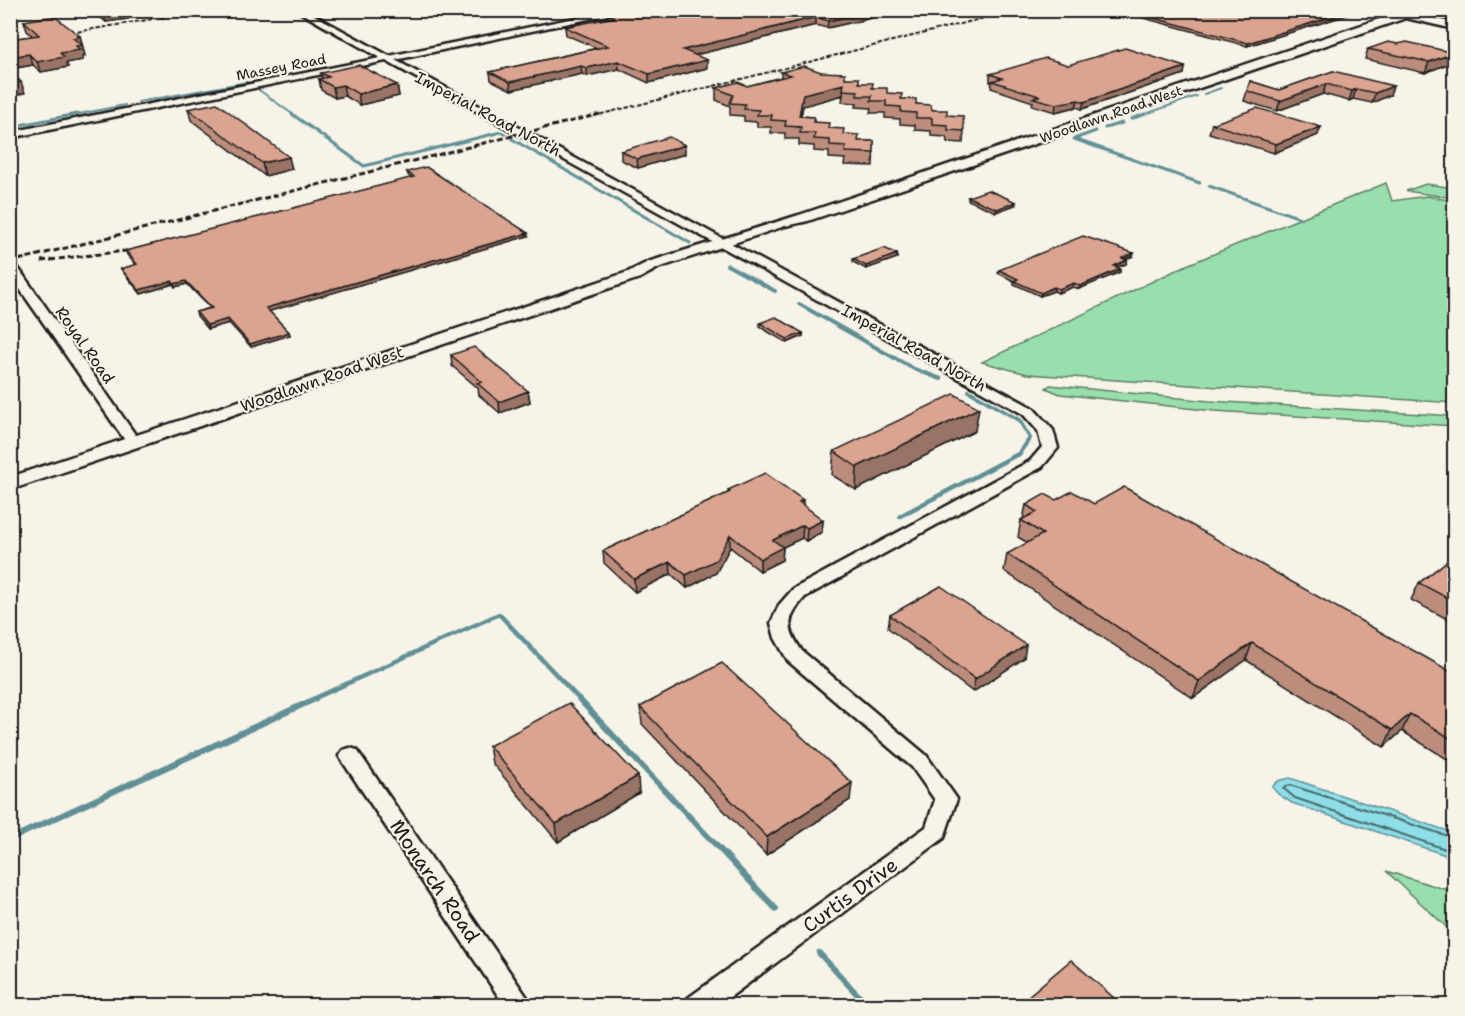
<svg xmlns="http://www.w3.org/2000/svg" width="1465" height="1016" viewBox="0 0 1465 1016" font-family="'Shantell Sans',sans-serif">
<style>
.green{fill:#99dfad;stroke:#5a7e64;stroke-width:1.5}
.water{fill:#8ddee7;stroke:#609096;stroke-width:1.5}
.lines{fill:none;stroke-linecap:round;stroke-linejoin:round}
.shore{stroke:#496a6d;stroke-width:2}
.stream-far4{stroke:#609096;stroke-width:2}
.stream-far3{stroke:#609096;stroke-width:3}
.stream-far2{stroke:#609096;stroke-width:4}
.stream-far1{stroke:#609096;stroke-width:4.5}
.stream{stroke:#609096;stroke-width:6}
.minor-casing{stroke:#1c1c1c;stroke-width:5}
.major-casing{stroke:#1c1c1c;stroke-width:5}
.minor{fill:#f7f3e8;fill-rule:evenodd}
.major{fill:#f7f3e8;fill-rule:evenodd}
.rail-far1{stroke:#1c1c1c;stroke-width:2;stroke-dasharray:4.5 2;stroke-linecap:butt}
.rail{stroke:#1c1c1c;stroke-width:3;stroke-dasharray:6 3;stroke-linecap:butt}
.wall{fill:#bc8d7d;stroke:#1c1c1c;stroke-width:1.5}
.shaded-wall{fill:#997366;stroke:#1c1c1c;stroke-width:1.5}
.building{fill:#dba491;stroke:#1c1c1c;stroke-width:1.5}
.labels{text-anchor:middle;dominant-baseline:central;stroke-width:4.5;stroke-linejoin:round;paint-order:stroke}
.far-street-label{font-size:14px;fill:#1c1c1c;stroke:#f7f3e8}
.street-label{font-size:16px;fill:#1c1c1c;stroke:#f7f3e8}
.near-street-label{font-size:20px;fill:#1c1c1c;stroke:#f7f3e8}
</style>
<rect width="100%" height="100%" fill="#f7f3e8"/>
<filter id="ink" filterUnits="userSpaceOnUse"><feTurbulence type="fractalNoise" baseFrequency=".0167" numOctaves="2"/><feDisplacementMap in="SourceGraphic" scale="12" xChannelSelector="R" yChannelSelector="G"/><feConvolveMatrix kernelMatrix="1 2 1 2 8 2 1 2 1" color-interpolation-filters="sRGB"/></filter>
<g filter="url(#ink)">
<path class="green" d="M1386 183 1392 201 1427 196 1454 201V403L1027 374 982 362 1187 265Z
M1426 184 1454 188V198L1406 191Z
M1050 385 1209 401 1454 416V426L1214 411 1060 394 1046 388Z
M1386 871 1454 892V934Z"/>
<path class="water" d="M1290 778 1454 833V858L1292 803 1278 794 1272 787 1278 781Z"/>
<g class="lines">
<path class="shore" d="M1454 838 1290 785 1283 788 1295 798 1454 852"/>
<path class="stream-far4" d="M259 90 295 116
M1204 94 1221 88
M138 102 247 82
M69 116 125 105
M1140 116 1197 96"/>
<path class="stream-far3" d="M292 114 364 166 501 132 505 134
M1131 119 1145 114
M10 127 77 114
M1105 128 1122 123
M1096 131 1074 139 1200 183
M512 139 690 243
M1209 186 1300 218"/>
<path class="stream-far2" d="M727 265 775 291
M799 304 914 369 941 379
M969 391 1019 420 1030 438 1018 455"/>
<path class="stream-far1" d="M900 516 1020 453
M311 700 499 614 580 700"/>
<path class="stream" d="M579 699 776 909
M10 839 315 699
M819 953 868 1006"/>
<g class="minor-casing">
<path id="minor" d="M296 10H305L389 56 614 10H631L395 60 1033 408 1053 430 1058 448 1042 467 805 597C786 618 786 628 802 651L926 755 957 799 944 838 718 1006H684L688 998 926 827 935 800 912 767 788 661 775 638 771 623 779 605 793 589 1030 461 1042 447 1038 431 1023 414 386 61 10 138V132L380 58Z
M10 262H14L139 440 142 443 139 446H129L10 275Z
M350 748 357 750 533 1006H505L343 762 339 756 343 750Z"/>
</g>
<g class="major-casing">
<path id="major" d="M1423 10 1416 14 1454 23V29L1406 18 808 221 785 226 658 268 640 278 10 490V477L628 272 648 262 799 215 1400 12Z"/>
</g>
<use href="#minor" class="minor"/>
<use href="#major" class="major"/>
<path class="rail-far1" d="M198 17 221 10
M58 35 206 10
M594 116 1016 10"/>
<path class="rail" d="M41 261 142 249
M10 262 600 114"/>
</g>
<path class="wall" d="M91 10H125L128 19 106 22Z
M512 10H547L523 15Z
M1114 10H1354V13L1247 46Z
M608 15 872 18 827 28 816 25 695 55 707 68 649 83 619 69 587 76 582 74 511 90 491 80 490 72 597 48 566 35 565 27 608 19Z
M24 21 80 36 85 56H82L83 60 66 63 68 67 41 72 33 65 10 69V39L33 36 27 31Z
M1398 44 1454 53 1450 63 1425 73 1365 59 1368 49Z
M1068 65 1185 67 1184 74 1082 109 1076 107 1055 112 1032 105 1033 102 991 88 992 82H990V74Z
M1333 71 1390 95 1372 103 1353 99 1349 101 1323 94 1277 111 1244 101 1250 81 1279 90Z
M781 72H821L845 78 947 115 964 131 963 143 947 142 946 137 931 136V131L915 130V125L900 124V119L885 118V113H870L871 108 856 107 857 103 842 102 843 95 803 106 801 116 814 117V122L858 141H874L873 166 844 165 845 159 829 158V152L814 151V146L799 145V139H785V133H771V127H757V122L744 121V116L730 115V106L716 100V88L747 86 781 77Z
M321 73 397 85 399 96 360 105 345 96 335 98 321 90 319 79 322 78Z
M188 109 292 169 265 176 191 120Z
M1212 124 1318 135 1274 153 1209 133Z
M621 151 685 154 638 168 621 160Z
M407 172 528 236 269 311 289 332 290 335 251 347 229 323 208 329 197 316 196 312 210 308 187 284 175 287 173 284 141 294 123 272 121 269 136 265 127 255 126 251 411 178 408 175Z
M968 197 1015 205 996 212 968 200Z
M1134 253 1133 256 1125 260H1127L1126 264 1118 267 1120 272 1079 289 1073 287 1058 293 1054 291 1040 296 1014 284V281L998 273 999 270Z
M897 254V258L866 269 853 262V259Z
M760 323 803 333V336L787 343 760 327Z
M451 355 528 391 530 402 500 413 479 395 478 388 452 366Z
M975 431 856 490 832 475 834 451Z
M728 490 803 500V505L823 520 822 532 806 541 802 538 783 547 782 560 760 571 730 547 716 573 687 588 671 574 635 592 604 563 603 551 728 493Z
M1056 500 1094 504 1455 674V764L1402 731 1384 747 1246 660 1193 698 1004 571 1007 554 1028 543 1018 537 1021 520 1023 519 1026 505Z
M1455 555V623L1411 600 1419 583Z
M890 615 1024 658 973 692 888 628Z
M640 707 850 800 766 855 642 724Z
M489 746 639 793 558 842 492 763Z"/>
<path class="shaded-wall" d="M116 10H125L128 19 106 22 103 13Z
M523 10H547L523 15Z
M1354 10V13L1247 46 1248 43Z
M872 11V18L827 28 828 21Z
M816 17V25L683 58V50Z
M80 36 85 56H82L83 60 66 63 68 67 41 72 37 62 60 53 73 38Z
M1454 53 1450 63 1425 73 1429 62Z
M29 54 33 65 10 69V57Z
M707 60V68L649 83V74Z
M618 61 619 69 587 76V68Z
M581 66 582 74 511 90 510 82Z
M1185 67 1184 74 1082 109 1084 102Z
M21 82 25 93 10 96V84Z
M844 84 843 95 803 106 798 128 799 116 803 94Z
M1326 84 1323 94 1277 111 1280 101Z
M343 85 345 96 335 98 333 87Z
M397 85 399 96 360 105 358 94Z
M1393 86 1390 95 1372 103 1375 93Z
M1356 89 1353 99 1349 101 1352 91Z
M1078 100 1076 107 1055 112 1056 104Z
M1321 127 1318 135 1274 153 1276 144Z
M685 145V154L638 168 637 159Z
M289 157 292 169 265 176 262 163Z
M1016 202 1015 205 996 212 997 209Z
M528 233V236L267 312 266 308Z
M1134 253 1133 256 1121 261 1122 258Z
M897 254V258L866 269V266Z
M1127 260 1126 264 1113 269 1114 266Z
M1120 269V272L1079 289 1080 286Z
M172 281 173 284 141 294 139 290Z
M186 281 187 284 175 287 174 284Z
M1074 283 1073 287 1058 293 1059 289Z
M1054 287V291L1040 296 1041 293Z
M228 319 229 323 208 329 207 325Z
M289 332 290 335 251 347 250 344Z
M803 333V336L787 343V339Z
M528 391 530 402 500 413 499 402Z
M979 408 975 431 856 490 857 467Z
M823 520 822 532 806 541 807 528Z
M803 525 802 538 783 547 782 560 760 571V559L773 540Z
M730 535V547L716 573 687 588 686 575Z
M670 562 671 574 635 592 634 579Z
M1252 643 1246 660 1193 698 1199 681Z
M1026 645 1024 658 973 692 975 679Z
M1410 714 1402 731 1384 747 1392 730Z
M638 776 639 793 558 842 556 824Z
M852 783 850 800 766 855 767 837Z"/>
<path class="building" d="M100 10H116L103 13Z
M630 10H871L872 11 828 21 816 17 683 50 707 60 649 74 618 61 587 68 581 66 510 82 490 72 608 46 565 27 615 17 608 15Z
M1124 10H1353L1248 43Z
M54 16 80 36 73 38 82 45 76 46 80 50 60 53 64 57 37 62 29 54 10 57V39L39 35 24 21Z
M1388 42 1398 44 1407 42 1454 53 1429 62 1368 49Z
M1125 48 1185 67 1084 102 1078 100 1056 104 1033 98 1039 96 992 81 1002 78 990 74 1046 58 1068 65Z
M359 65 397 85 358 94 343 85 333 87 319 79 329 77 321 73Z
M804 66 821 72 845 73V78H859V83H873L872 88H887V93L902 94 901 99H916V104L931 105 932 110H947V115L963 116 964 131 948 130V125L932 124V118H916V113L901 112V107L886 106V101H871L872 96H857L858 91 843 90 844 84 803 94 799 116 814 117 813 122 829 123 828 128 844 129 843 134 859 135 858 141H874V153L845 152 846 146 830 145V140L814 139 815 133H800L801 127 785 126 786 121 771 120 772 115H757L759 110 744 109 745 104 730 103 733 95 716 88 738 82 747 86 791 75 781 72Z
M10 71 21 82 10 84Z
M1333 71 1393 86 1375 93 1356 89 1352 91 1326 84 1280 101 1247 91 1250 81 1279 90Z
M217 103 289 157 262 163 188 109Z
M1257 108 1321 127 1276 144 1212 124Z
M669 137 685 145 637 159 621 151Z
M426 167 528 233 266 308 289 332 250 344 228 319 207 325 196 312 212 308 186 281 174 284 172 281 139 290 121 269 137 264 126 251 414 177 407 172Z
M988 190 1016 202 997 209 968 197Z
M1083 236 1134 253 1122 258 1127 260 1114 266 1120 269 1080 286 1074 283 1059 289 1054 287 1041 293 1014 281 1018 279 999 270Z
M884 248 897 254 866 266 853 259Z
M776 317 803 333 787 339 760 323Z
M474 347 528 391 499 402 477 383 482 382 451 355Z
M954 394 979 408 857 467 834 451Z
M765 473 803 500 799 502 823 520 807 528 803 525 773 540 783 547 760 559 730 535 716 560 686 575 670 562 634 579 603 551 730 492 728 490Z
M1124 487 1455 674V741L1410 714 1392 730 1252 643 1199 681 1007 554 1043 534 1021 520 1037 512 1026 505 1045 494 1056 500 1072 491 1094 504Z
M1455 555V602L1419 583Z
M941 586 1026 645 975 679 890 615Z
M722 663 852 783 767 837 640 707Z
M569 703 638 776 556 824 489 746Z
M1071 960 1122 1005H1023L1020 1003Z"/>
</g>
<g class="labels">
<g class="far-street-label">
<text transform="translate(281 67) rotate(-11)">Massey Road</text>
<text transform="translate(1111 114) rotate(-19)">Woodlawn Road West</text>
</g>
<g class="street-label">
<text transform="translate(488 114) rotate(28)">Imperial Road North</text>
<text transform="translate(85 345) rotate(55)">Royal Road</text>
<text transform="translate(914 348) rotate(29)">Imperial Road North</text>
<text transform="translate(322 379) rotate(-19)">Woodlawn Road West</text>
</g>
<g class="near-street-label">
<text transform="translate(435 881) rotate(56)">Monarch Road</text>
<text transform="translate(850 895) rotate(-36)">Curtis Drive</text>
</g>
</g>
<rect width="1465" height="1016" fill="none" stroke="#f7f3e8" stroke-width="36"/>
<rect x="18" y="18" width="1429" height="980" fill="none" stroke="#1c1c1c" stroke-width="2" filter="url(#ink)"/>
</svg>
